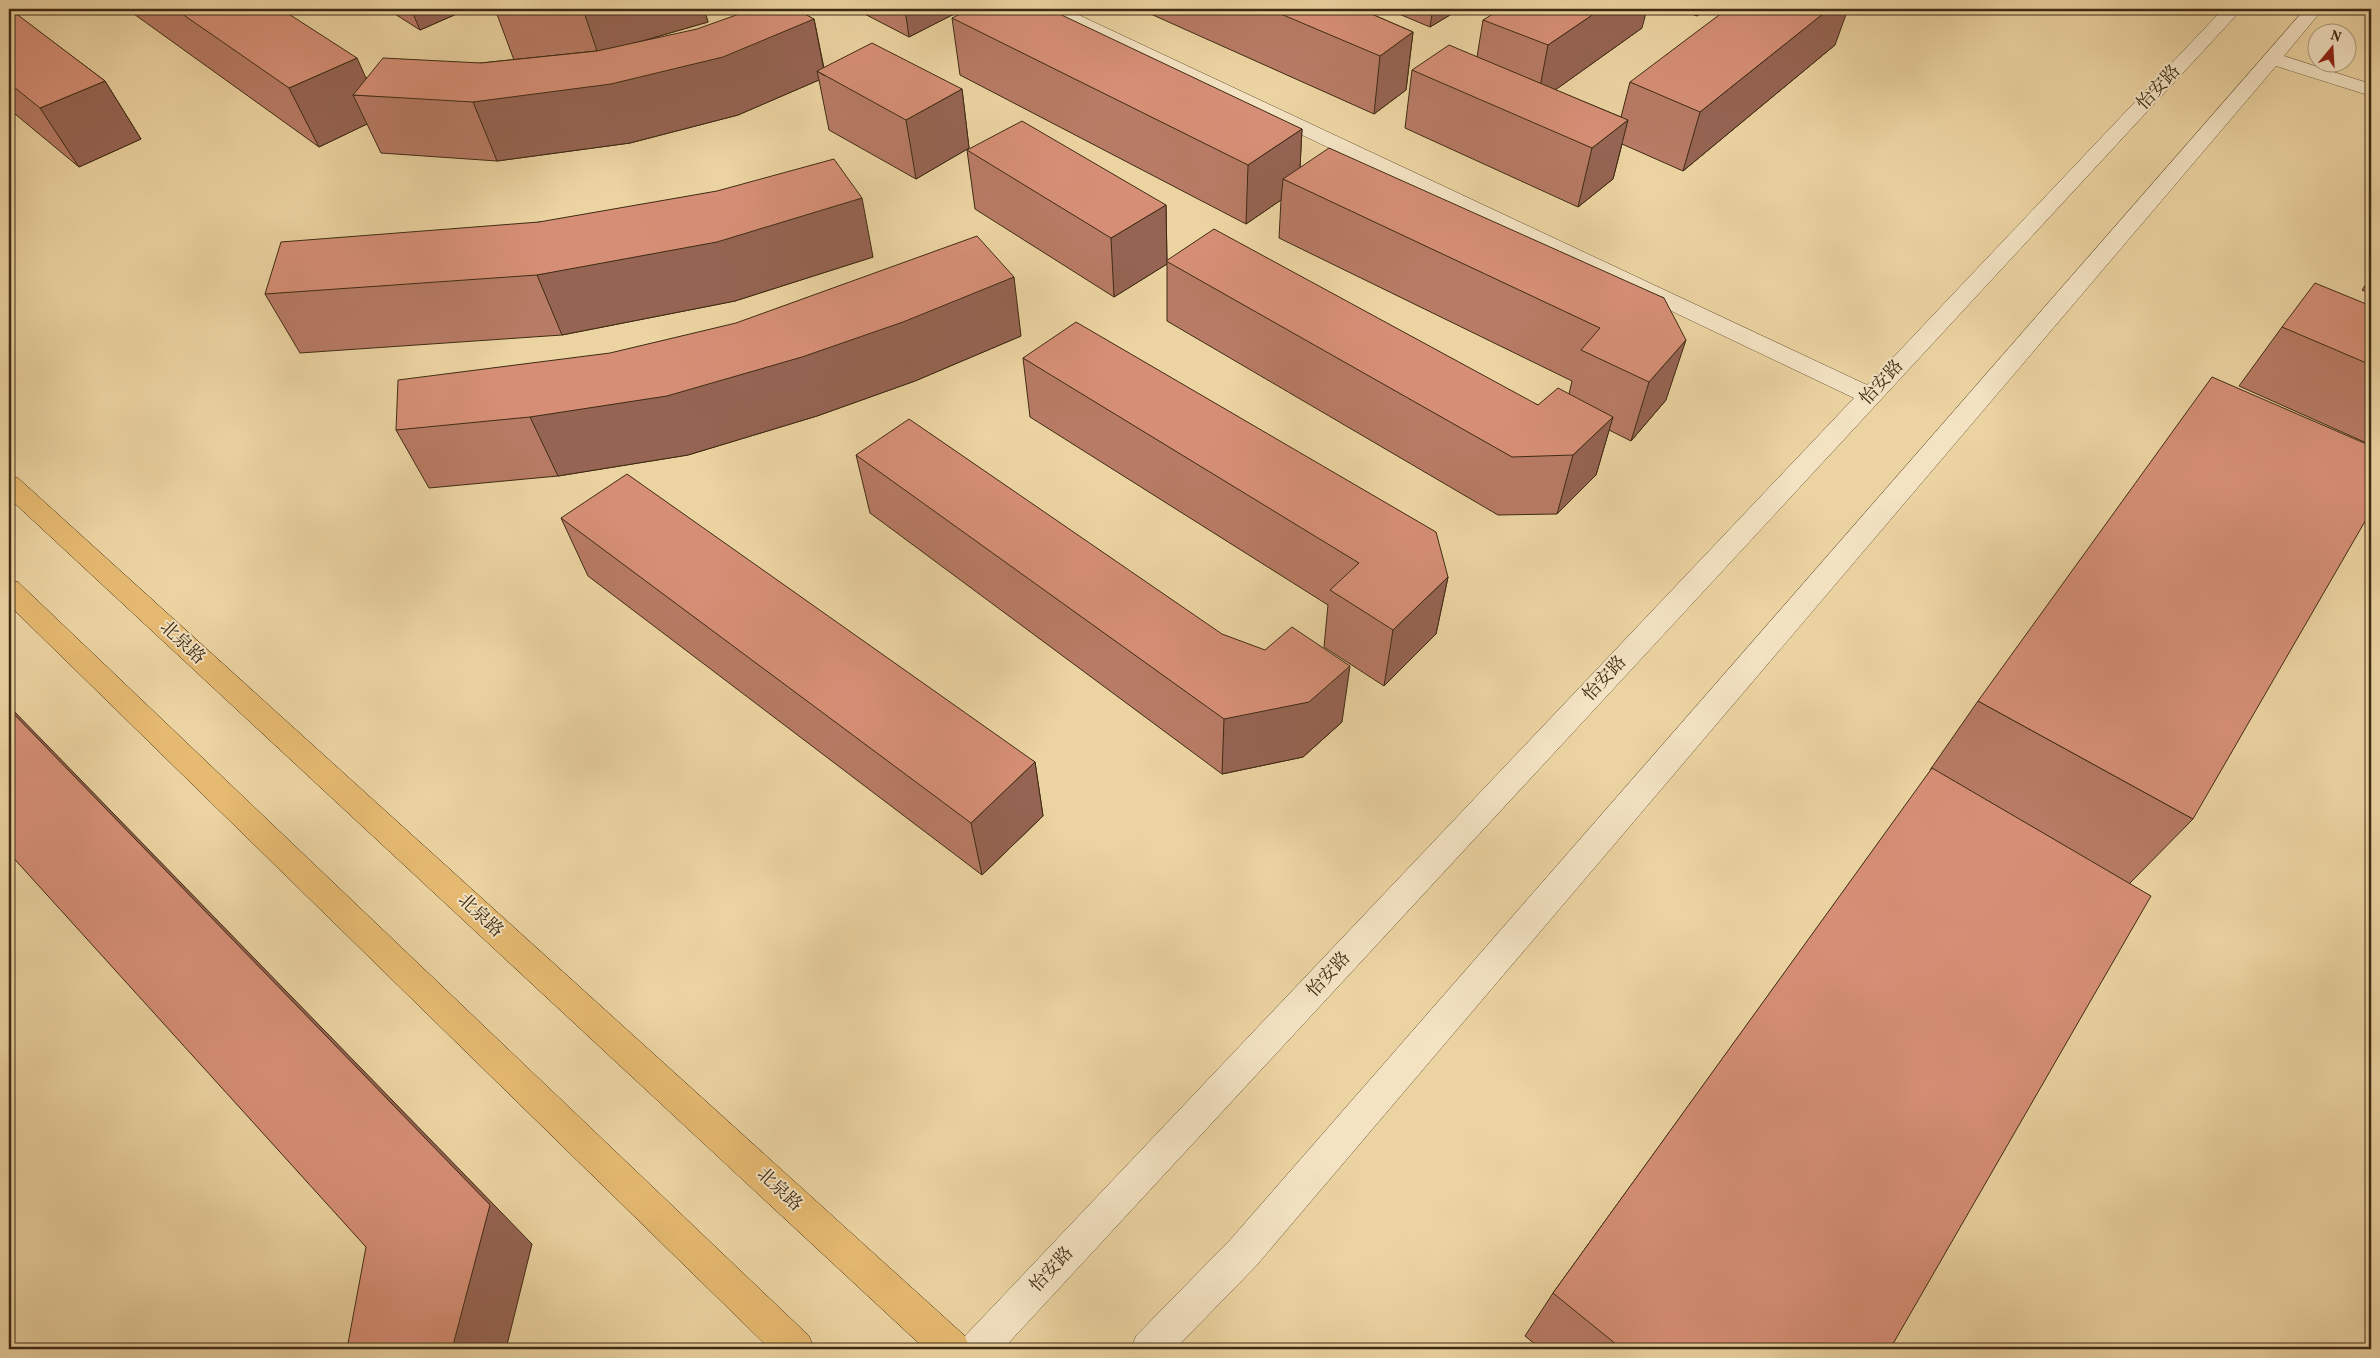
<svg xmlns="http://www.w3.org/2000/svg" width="2380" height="1358" viewBox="0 0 2380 1358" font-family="Vollkorn,'Noto Serif SC',serif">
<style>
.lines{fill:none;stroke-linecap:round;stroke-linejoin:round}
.minor-casing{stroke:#6a5537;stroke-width:1}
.major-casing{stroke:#3e2b13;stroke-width:1}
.minor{fill:#f3e3c3;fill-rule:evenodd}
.major{fill:#e6ba71;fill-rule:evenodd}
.wall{fill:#b87b65;stroke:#3e2b13}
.shaded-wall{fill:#966453;stroke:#3e2b13}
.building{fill:#d68f76;stroke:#3e2b13}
.labels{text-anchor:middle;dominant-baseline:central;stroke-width:4;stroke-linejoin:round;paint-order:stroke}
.street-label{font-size:18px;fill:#3e2b13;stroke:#f3e3c3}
</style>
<rect width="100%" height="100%" fill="#ecd4a2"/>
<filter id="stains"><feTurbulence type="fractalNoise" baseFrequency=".004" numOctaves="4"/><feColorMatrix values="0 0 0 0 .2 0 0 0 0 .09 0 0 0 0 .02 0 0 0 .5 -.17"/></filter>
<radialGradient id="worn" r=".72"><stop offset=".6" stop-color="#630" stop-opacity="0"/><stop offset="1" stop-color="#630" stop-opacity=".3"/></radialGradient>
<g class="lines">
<g class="minor-casing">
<path id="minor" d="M1043 9H1066L1867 385 2223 9H2242L1003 1349H960L965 1336 1854 398 1046 13Z
M2305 9H2323L2284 56 2371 84V96L2276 66 1256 1266 1175 1349H1131L1136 1336 1230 1240Z"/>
</g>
<g class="major-casing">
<path id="major" d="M9 475 18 478 965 1336 970 1349H925L9 498Z
M9 579 18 582 809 1336 814 1349H770L9 605Z"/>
</g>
<use href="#minor" class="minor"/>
<use href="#major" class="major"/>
</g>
<path class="wall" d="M9 9 105 81 141 139 79 167 9 109Z
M127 9H281L366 78 481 63 597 51 514 60 495 9H704L708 22 632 44 814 19 824 68 962 89 969 148 916 179 829 130 819 80 738 115 630 143 497 161 381 153 367 124 319 147Z
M387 9H468L420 30Z
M855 9H958V12L909 37Z
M1144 9H1360L1413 32 1406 90 1374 114 1144 11Z
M1387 9H1460L1430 27Z
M1678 9H1705L1697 16Z
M1857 9H1877L1871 14Z
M952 18 1302 129 1300 167 1664 298 1666 400 1631 441 1609 430 1596 475 1557 514 1498 515 1167 321V264L1114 297 975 209 967 150 1166 205 1167 261 1538 405 1569 394 1572 381 1279 238 1281 200 1246 224 960 75Z
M1483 20 1642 28 1555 90 1621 117 1630 82 1835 45 1683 171 1622 144 1613 179 1578 207 1405 128 1412 70 1477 57Z
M539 222 873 257 735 301 562 335 300 353 265 294Z
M2371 277V294L2362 290Z
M2371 306V445L2239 386 2282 327Z
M1021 336 915 381 817 416 688 455 558 476 429 488 396 430Z
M1023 358 1448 577 1436 634 1384 686 1324 647 1328 605 1030 417Z
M856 455 1342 722 1303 757 1222 774 870 513Z
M561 518 1035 762 1043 816 982 875 588 576Z
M1978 701 2193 819 2130 883 1890 1349H1541L1525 1336 1553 1293 1931 771 1930 770Z"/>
<path class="shaded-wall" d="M411 9H468L420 30Z
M583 9H704L708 22 628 45 597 51Z
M905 9H958V12L909 37Z
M1433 9H1460L1430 27Z
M1601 9H1647L1642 28 1537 103 1548 45Z
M1698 9H1705L1697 16Z
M1829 9H1848L1835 45 1683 171 1700 112Z
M1873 9H1877L1871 14Z
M814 19 825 76 817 71 819 80 738 115 630 143 497 161 473 102Z
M1413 32 1406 90 1374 114 1380 56Z
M357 58 374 96 353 95 367 124 319 147 289 88Z
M105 81 141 139 79 167 40 108Z
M962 89 969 148 916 179 906 120Z
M1628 120 1613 179 1578 207 1592 148Z
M1302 129 1299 186 1283 179 1281 200 1246 224 1248 165Z
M862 198 873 257 735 301 562 335 537 275Z
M1166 205 1167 264 1114 297 1111 238Z
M1014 277 1021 336 915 381 817 416 688 455 558 476 530 417Z
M1686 340 1666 400 1631 441 1649 382Z
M1613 417 1596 475 1557 514 1573 455Z
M1448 577 1436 634 1384 686 1393 630Z
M1350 666 1342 722 1303 757 1222 774 1224 719Z
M9 706 532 1244 506 1349H452L9 709Z
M1035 762 1043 816 982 875 971 823Z"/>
<path class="building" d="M9 9H10L105 81 40 108 9 83Z
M175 9H281L357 58 289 88Z
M753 9H796L814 19 723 57 611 84 473 102 353 95 383 58 481 63 597 51 697 29Z
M970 9H1049L1302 129 1248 165 952 18Z
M1269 9H1360L1413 32 1380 56Z
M1501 9H1601L1548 45 1483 20Z
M1727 9H1829L1700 112 1630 82Z
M872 43 962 89 906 120 817 71Z
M1449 45 1628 120 1592 148 1412 70Z
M1022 121 1166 205 1111 238 967 150Z
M1329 148 1664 298 1686 340 1649 382 1581 350 1600 328 1283 179Z
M834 159 862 198 717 242 537 275 265 294 281 242 539 222 717 191Z
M1214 229 1538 405 1558 388 1613 417 1573 455 1512 457 1166 261Z
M977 236 1014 277 903 322 802 357 667 396 530 417 396 430 398 380 610 353 736 323Z
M2315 283 2371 306V365L2282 327Z
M1076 322 1436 532 1448 577 1393 630 1330 590 1359 563 1023 358Z
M2212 377 2371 446V511L2193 819 1978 701Z
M909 419 1222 634 1265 650 1292 627 1350 666 1309 702 1224 719 856 455Z
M627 474 1035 762 971 823 561 518Z
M9 709 490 1205 452 1349H347L366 1247 9 853Z
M1932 768 2151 896 1890 1349H1622L1553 1293Z"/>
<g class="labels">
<g class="street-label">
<text transform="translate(2159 88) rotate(-47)">怡安路</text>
<text transform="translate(1882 383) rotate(-47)">怡安路</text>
<text transform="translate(182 643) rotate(43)">北泉路</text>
<text transform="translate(1605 679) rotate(-47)">怡安路</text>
<text transform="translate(480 916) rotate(43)">北泉路</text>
<text transform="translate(1329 975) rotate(-47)">怡安路</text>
<text transform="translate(779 1190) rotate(43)">北泉路</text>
<text transform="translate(1052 1270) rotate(-47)">怡安路</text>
</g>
</g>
<rect width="2380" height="1358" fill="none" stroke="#ecd4a2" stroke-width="30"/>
<rect x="10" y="10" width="2360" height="1338" fill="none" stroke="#3e2b13" stroke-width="2.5"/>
<rect x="15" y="15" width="2350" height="1328" fill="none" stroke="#3e2b13"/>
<g transform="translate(2332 48) rotate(18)"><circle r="24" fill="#f3e3c3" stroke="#ab997d"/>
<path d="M0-4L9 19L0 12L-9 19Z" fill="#8f2418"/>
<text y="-8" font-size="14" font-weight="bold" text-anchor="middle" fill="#3e2b13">N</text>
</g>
<rect width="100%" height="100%" filter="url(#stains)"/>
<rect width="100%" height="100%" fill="url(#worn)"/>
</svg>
